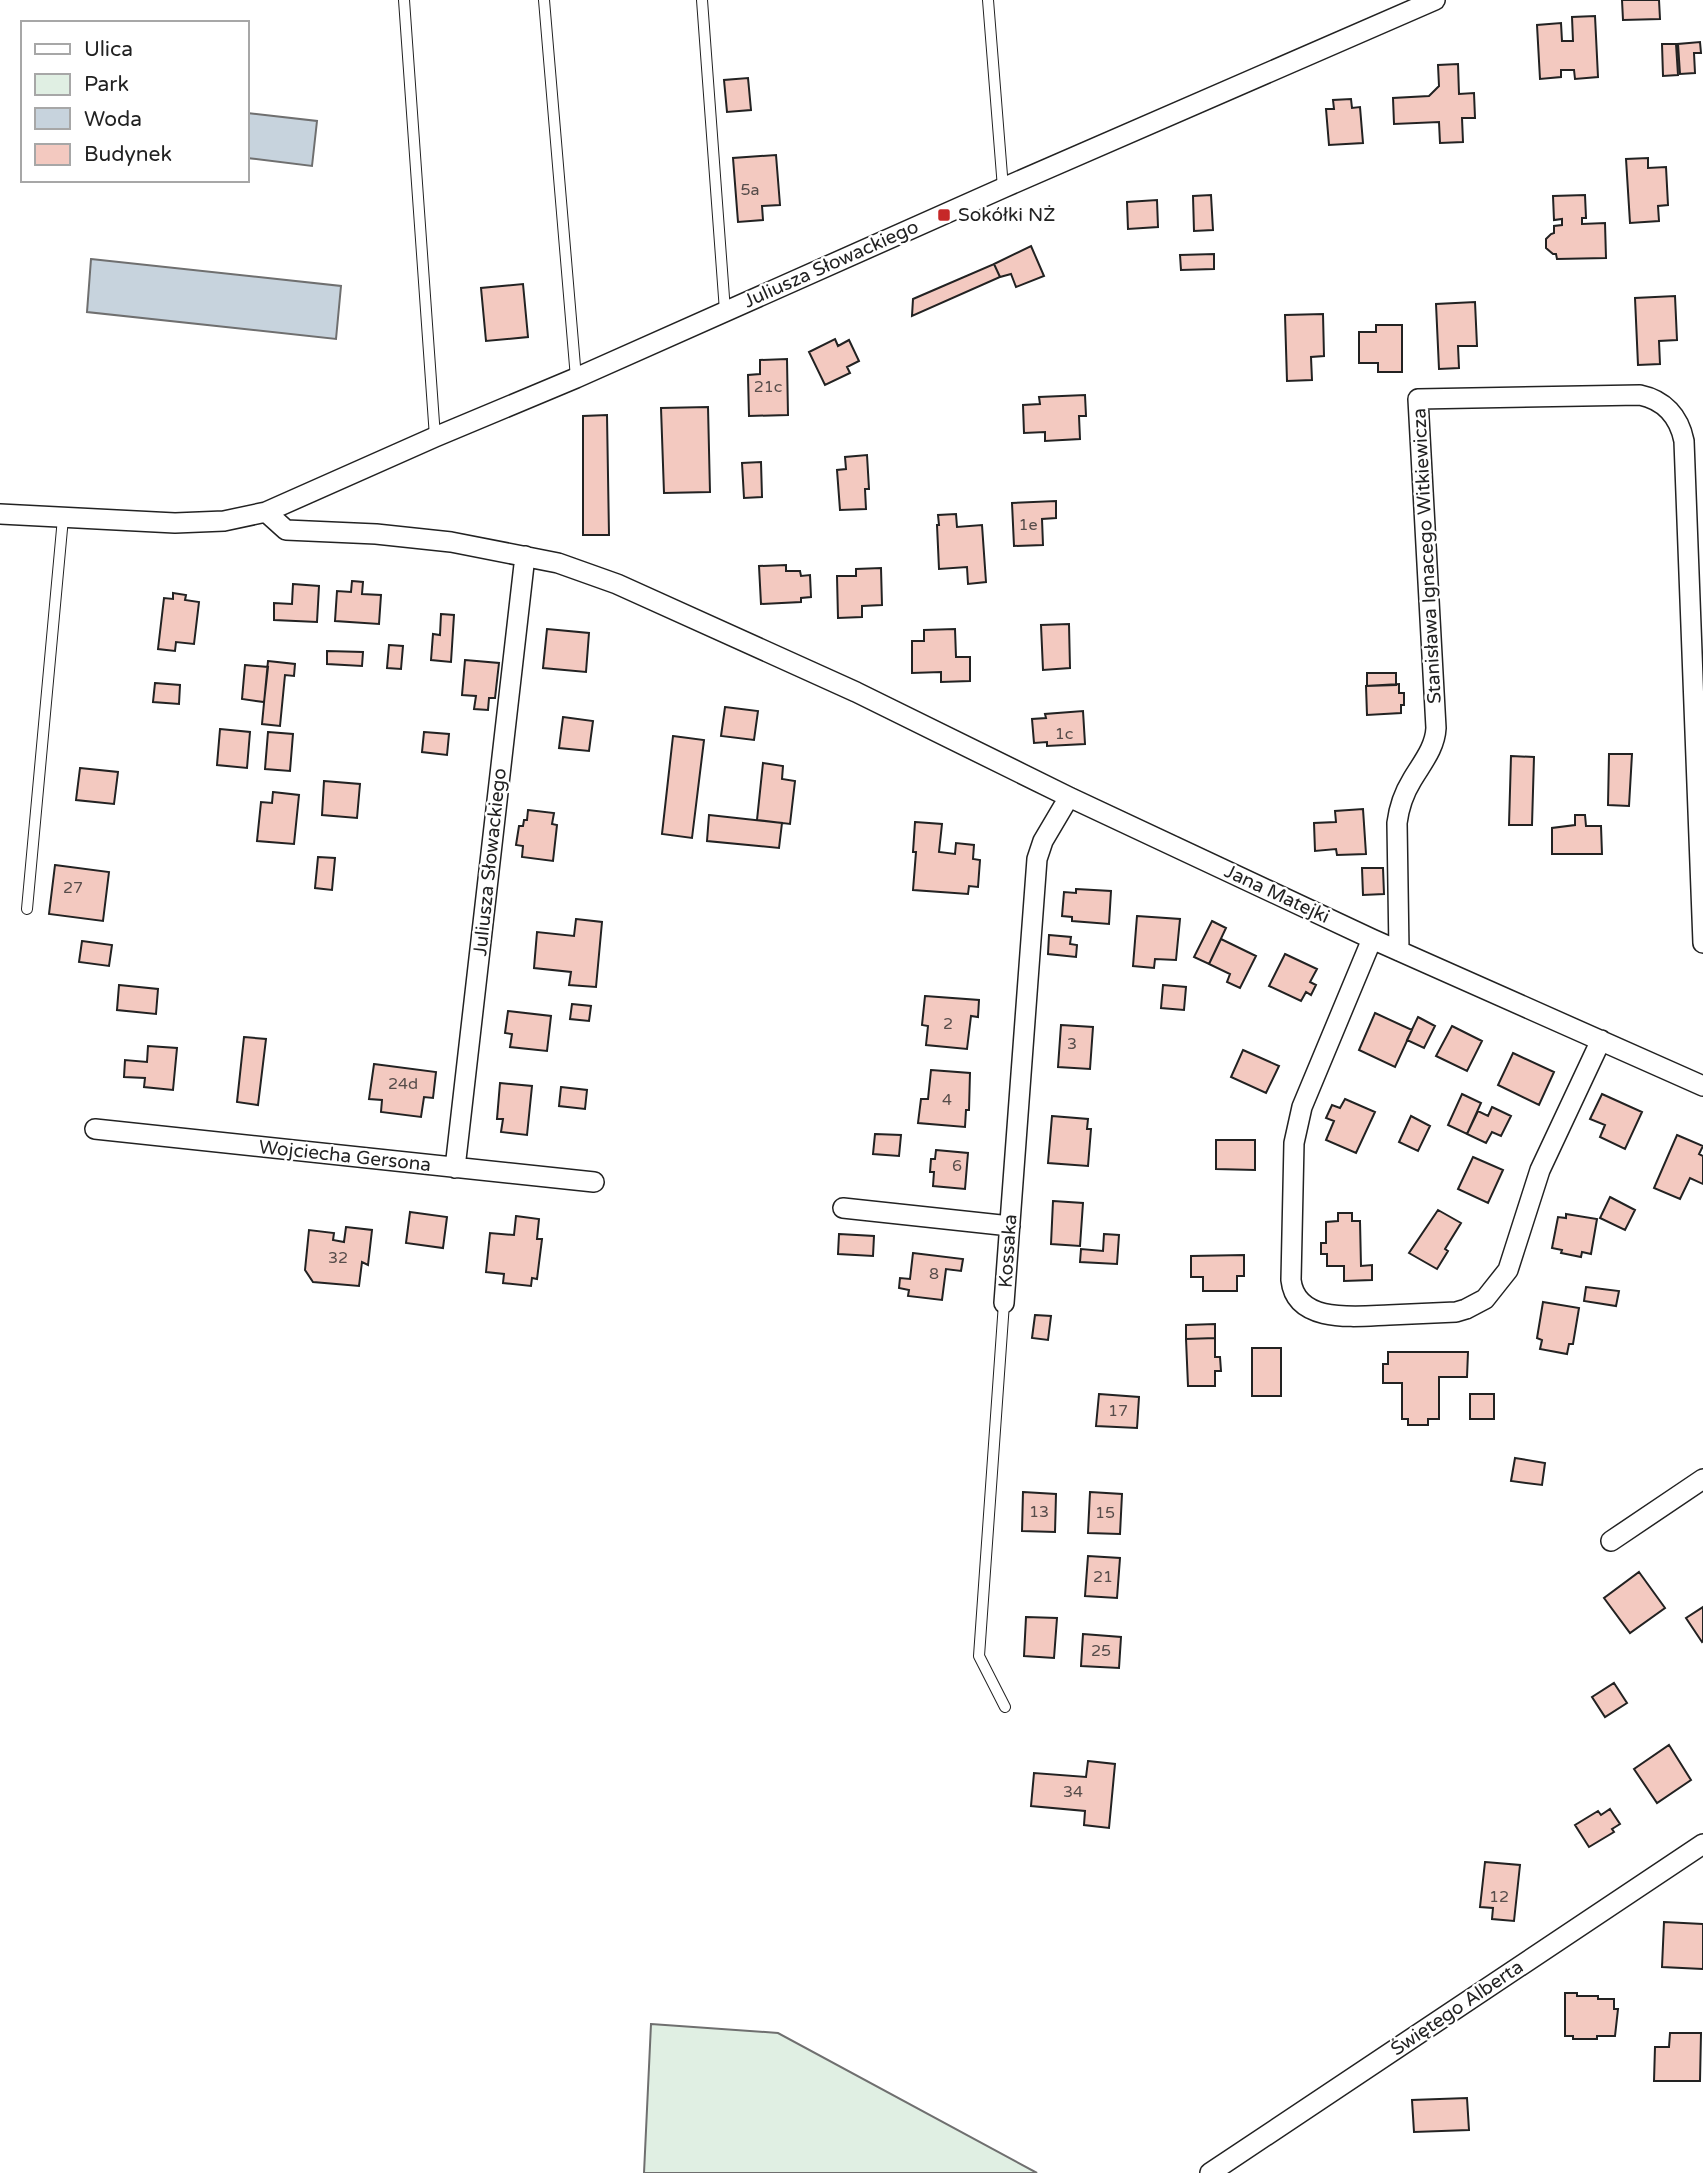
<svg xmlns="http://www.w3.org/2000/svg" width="1703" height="2173" viewBox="0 0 1703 2173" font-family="'Varela Round',sans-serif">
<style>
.green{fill:#e0efe3;stroke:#6f6f6f;stroke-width:2}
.water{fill:#c7d3dd;stroke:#6f6f6f;stroke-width:2}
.building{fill:#f3c9c0;stroke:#222;stroke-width:2}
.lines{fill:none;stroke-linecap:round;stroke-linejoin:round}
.lane-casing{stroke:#222;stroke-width:12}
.street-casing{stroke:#222;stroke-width:22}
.lane{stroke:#fff;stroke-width:10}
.street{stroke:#fff;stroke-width:19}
.poi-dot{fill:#c62828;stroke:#fff;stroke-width:2.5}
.labels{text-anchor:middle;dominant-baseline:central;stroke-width:5;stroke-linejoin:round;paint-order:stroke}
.number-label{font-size:16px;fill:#564c4a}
.poi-label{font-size:19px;fill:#222;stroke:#fff;text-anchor:start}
.street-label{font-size:19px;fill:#222;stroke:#fff}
</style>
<rect width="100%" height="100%" fill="#fff"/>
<path class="green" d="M651 2024 778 2033 1037 2173H644Z"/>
<path class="water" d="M247 113 317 121 312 166 247 158Z
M91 259 341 286 336 339 87 312Z"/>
<path class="building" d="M1622 0H1659L1660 19 1623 20Z
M1595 16 1598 77 1575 79 1574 70H1561V77L1540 79 1537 25 1561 23 1562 41H1573L1572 17Z
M1700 42 1701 53H1694L1695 73 1680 74 1678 44Z
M1662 44H1676L1678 75 1663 76Z
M1458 64 1459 94 1474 93 1475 118H1462L1463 142 1440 143 1439 122 1394 124 1393 98 1429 96 1439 86 1438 65Z
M748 78 751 110 727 112 724 80Z
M1351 99 1352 108 1360 107 1363 143 1329 145 1326 109H1334L1333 100Z
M776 155 780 205 762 206 763 220 738 222 733 158Z
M1648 158V168L1666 167 1668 205 1658 206 1659 221 1630 223 1626 159Z
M1211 195 1213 230 1194 231 1193 196Z
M1585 195 1586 218H1582V224L1605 223 1606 258 1557 259 1556 254H1553L1546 248V239L1551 234 1554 233V226L1562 225V219L1554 220 1553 196Z
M1157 200 1158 227 1128 229 1127 202Z
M1031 246 1044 276 1016 287 1011 274 1000 277 994 264Z
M1214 254V269L1181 270 1180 255Z
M994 264 1000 277 912 316 913 299Z
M523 284 528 337 486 341 481 288Z
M1675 296 1677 340 1659 341 1660 364 1638 365 1635 298Z
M1475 302 1477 346H1458L1459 368 1439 369 1436 304Z
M1323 314 1324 356 1311 357 1312 380 1287 381 1285 315Z
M1376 325H1402V372H1378V363H1359V332H1376Z
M835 339 838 346 849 340 859 361 847 367 850 373 825 385 809 352Z
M787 359 788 415 749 416 748 375 760 374V360Z
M1085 395 1086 416H1079L1080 439 1045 441V432L1024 433 1023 405 1040 404 1039 397Z
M708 407 710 492 664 493 661 408Z
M607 415 609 535H583V416Z
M867 455 869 489H865L866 509 840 510 837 470 846 469 845 457Z
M761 462 762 497 744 498 742 463Z
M1056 501V518L1042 519 1043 545 1014 546 1012 503Z
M956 514 957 527 982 525 986 582 968 584 967 567 939 569 937 525H939L938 515Z
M786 565V571H800L801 576 810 575 811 597 801 598V602L761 604 759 566Z
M881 568 882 605 862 606V617L838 618 837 576H856V569Z
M352 581 363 582 362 594 381 595 379 624 335 621 337 591 351 592Z
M293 584 319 586 317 622 274 620V603L292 604Z
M173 593 186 595 185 600 199 602 194 644 176 642 175 651 158 649 164 598 173 599Z
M441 614 454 615 451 662 431 660 433 634 440 635Z
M1069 624 1070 668 1043 670 1041 625Z
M547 629 589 633 586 672 543 668Z
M955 629 956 657H970V681L941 682V672L912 673V641H924V630Z
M389 645 403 646 401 669 387 668Z
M327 651 363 652 362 666 327 664Z
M465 660 499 663 495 698H489L488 710 474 709 476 696 462 695Z
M268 661 295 664 294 676 285 675 280 726 262 724Z
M245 665 268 667 264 702 242 699Z
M1367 673H1396V685L1367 686Z
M155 683 180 685 179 704 153 702Z
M1399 684V693H1404V705H1401V713L1367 715 1366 686Z
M725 707 758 711 754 740 721 736Z
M1083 711 1085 744 1047 746V742L1034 743 1032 719 1046 718 1045 714Z
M563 717 593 721 589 751 559 748Z
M220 729 250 732 247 768 217 765Z
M268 732 293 734 290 771 265 769Z
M424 732 449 734 447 755 422 752Z
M673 736 704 740 692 838 662 834Z
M1609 754H1632L1629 806 1608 805Z
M1511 756 1534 757 1532 825H1509Z
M763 763 783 766 782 779 795 781 790 824 757 820Z
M80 768 118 772 114 804 76 800Z
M324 781 360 784 357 818 322 815Z
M273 792 299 795 294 844 257 841 261 802 272 803Z
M1363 809 1366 854 1337 855 1336 849 1315 851 1314 823 1336 822 1335 811Z
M528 810 554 813 552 824 557 825 553 861 522 857 523 846 516 845 519 826H523L524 820H527Z
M709 815 782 823 779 848 707 841Z
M1575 815H1585L1586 826H1601L1602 854H1552V828L1575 825Z
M915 822 942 824 939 852 955 854 956 843 974 845 973 859 980 860 978 887 969 886 968 894 913 890 916 852H913Z
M318 857 335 858 332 890 315 888Z
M55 865 109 872 103 921 49 914Z
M1362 868H1383L1384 894 1363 895Z
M1076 889 1111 891 1109 924 1072 921V917L1062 916 1064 892 1076 893Z
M1137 916 1180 919 1176 960 1155 959 1154 968 1133 966Z
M576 919 602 922 596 987 569 985 571 972 534 968 537 932 574 936Z
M1212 921 1226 928 1209 964 1194 957Z
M1049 935 1071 937 1070 944 1077 945 1076 957 1048 954Z
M1221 939 1256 956 1240 988 1227 982 1230 974 1209 964Z
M82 941 112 945 109 966 79 962Z
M1285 954 1317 969 1310 982 1316 985 1311 995 1306 992 1301 1001 1269 986Z
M119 985 158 989 156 1014 117 1010Z
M1163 985 1186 987 1184 1010 1161 1008Z
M925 996 979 1000 978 1017 971 1016 967 1049 926 1045 928 1026 922 1025Z
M572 1004 591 1006 589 1021 570 1019Z
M508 1011 551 1016 547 1051 510 1047 512 1034 505 1033Z
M1375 1013 1412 1030 1395 1067 1359 1050Z
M1418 1017 1435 1026 1424 1048 1407 1040Z
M1061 1025 1093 1027 1090 1069 1058 1067Z
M1452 1026 1482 1041 1467 1071 1436 1056Z
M244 1037 266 1039 258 1105 237 1102Z
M148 1046 177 1048 173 1090 144 1087 145 1078 124 1077 125 1060 147 1062Z
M1243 1050 1279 1066 1266 1093 1231 1077Z
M1513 1053 1554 1072 1539 1105 1498 1085Z
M374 1064 436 1072 433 1098 424 1097 421 1117 381 1112 382 1100 369 1099Z
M931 1070 970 1073 969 1110H966L965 1127 918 1123 921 1099H928Z
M500 1083 532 1086 527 1135 501 1132 503 1119H497Z
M561 1087 587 1090 585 1109 559 1106Z
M1462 1094 1481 1103 1467 1134 1448 1125Z
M1602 1094 1642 1112 1625 1149 1600 1137 1605 1125 1590 1119Z
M1345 1099 1375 1112 1356 1153 1326 1140 1334 1121 1326 1118 1332 1105 1340 1108Z
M1492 1107 1511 1116 1501 1136 1492 1132 1486 1143 1467 1134 1478 1111 1488 1116Z
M1052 1116 1088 1119 1087 1129H1091L1088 1166 1048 1163Z
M1411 1116 1430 1126 1418 1151 1399 1142Z
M875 1134 901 1135 899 1156 873 1154Z
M1677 1135 1703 1146 1699 1154 1703 1156V1184L1690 1178 1680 1199 1654 1188Z
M1216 1140H1255V1170L1216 1169Z
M936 1150 968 1153 965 1189 933 1186 934 1172H930L931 1159H935Z
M1473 1157 1503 1170 1488 1203 1458 1189Z
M1610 1197 1635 1210 1625 1230 1600 1218Z
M1053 1201 1083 1203 1080 1246 1051 1244Z
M1438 1210 1461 1223 1445 1249 1448 1251 1437 1269 1409 1253Z
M410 1212 447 1217 443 1248 406 1243Z
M1338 1213H1352V1221H1360L1361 1266 1372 1265V1280L1344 1281V1266H1327V1254H1321V1243H1326V1222L1338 1221Z
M1566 1214 1597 1219 1591 1254 1582 1252 1581 1257 1561 1253 1562 1250 1552 1248 1558 1217 1566 1218Z
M516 1216 539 1219 537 1239H542L537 1279 532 1278 531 1286 503 1283 504 1274 486 1272 490 1233 514 1235Z
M346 1227 372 1230 368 1265 362 1262 359 1286 313 1282 305 1270 309 1230 334 1233 333 1240 344 1242Z
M839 1234 874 1236 873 1256 838 1254Z
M1104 1234 1119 1235 1117 1264 1080 1262 1081 1249 1103 1251Z
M913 1253 963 1259 961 1271 946 1269 942 1300 908 1296 909 1290 899 1288 900 1278 910 1279Z
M1244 1255V1276H1237V1291H1203V1277H1191V1256Z
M1586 1287 1619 1291 1616 1306 1584 1301Z
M1543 1302 1579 1308 1573 1344H1569L1567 1354 1540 1349 1542 1340 1537 1338Z
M1035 1315 1051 1316 1048 1340 1032 1338Z
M1215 1324V1338L1186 1339V1325Z
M1215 1338V1357H1220L1221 1371H1215V1386H1188L1186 1339Z
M1252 1348H1281V1396H1252Z
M1388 1352H1468L1467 1377H1439V1419H1428V1425H1408V1419H1402V1383H1383V1364H1388Z
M1099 1394 1139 1397 1137 1428 1096 1426Z
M1470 1394H1494V1419H1470Z
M1515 1458 1545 1463 1542 1485 1511 1481Z
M1023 1492 1056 1494 1055 1532 1022 1531Z
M1090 1492 1122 1494 1120 1534 1088 1533Z
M1088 1556 1120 1558 1117 1598 1085 1596Z
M1639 1572 1665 1608 1630 1633 1604 1598Z
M1703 1607V1641L1702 1642 1686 1618Z
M1026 1617 1057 1618 1054 1658 1024 1656Z
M1083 1634 1121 1637 1119 1668 1081 1666Z
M1614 1683 1627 1703 1605 1717 1592 1697Z
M1669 1745 1691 1780 1657 1803 1634 1769Z
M1088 1761 1115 1764 1109 1828 1084 1825 1085 1811 1031 1806 1034 1773 1086 1777Z
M1610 1809 1620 1824 1612 1829 1614 1832 1589 1847 1575 1825 1598 1811 1601 1815Z
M1485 1862 1520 1865 1514 1921 1492 1919 1493 1908 1480 1907Z
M1664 1922 1703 1924V1969L1662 1967Z
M1565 1993H1577V1996H1598V1999H1614V2009H1618L1615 2036H1597V2039H1573V2036H1565Z
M1670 2033H1701L1700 2081H1654L1655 2047H1669Z
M1467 2098 1469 2130 1414 2132 1412 2100Z"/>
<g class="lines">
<g class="lane-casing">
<path id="lane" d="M404 0 435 437
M544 0 576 378
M702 0 725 311
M988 0 1003 188
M27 909 63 518
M1004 1303 979 1656 1005 1707"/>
</g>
<g class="street-casing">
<path id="street" d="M266 512 286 530 376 534 451 542 558 563 617 584 856 692 1069 797 1372 939 1703 1086
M0 514 175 523 224 521 266 512 435 437 576 378 1003 188 1435 0
M1372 939 1302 1107 1294 1143 1291 1280C1296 1325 1358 1316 1389 1315 1411 1314 1434 1313 1456 1312L1466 1309 1485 1299 1508 1270 1540 1170 1601 1040
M1399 951 1397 823C1399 807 1404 793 1412 780 1422 763 1435 748 1436 728L1418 399 1640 395C1664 400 1679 416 1684 441L1703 943
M95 1129 594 1182
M455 1168 525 556
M843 1208 1010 1226
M1004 1303 1037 859 1043 841 1069 797
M1611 1541 1703 1479
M1210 2173 1703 1844"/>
</g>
<use href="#lane" class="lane"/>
<use href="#street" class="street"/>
</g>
<rect class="poi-dot" x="937" y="208" width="14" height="14" rx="3.5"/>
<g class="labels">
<g class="number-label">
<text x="750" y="190">5a</text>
<text x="768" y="387">21c</text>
<text x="1028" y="525">1e</text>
<text x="1064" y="734">1c</text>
<text x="73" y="888">27</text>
<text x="948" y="1024">2</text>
<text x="1072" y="1044">3</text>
<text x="403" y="1084">24d</text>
<text x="947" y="1100">4</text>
<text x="957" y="1166">6</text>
<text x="338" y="1258">32</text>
<text x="934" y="1274">8</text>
<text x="1118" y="1411">17</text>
<text x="1039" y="1512">13</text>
<text x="1105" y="1513">15</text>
<text x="1103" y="1577">21</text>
<text x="1101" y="1651">25</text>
<text x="1073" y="1792">34</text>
<text x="1499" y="1897">12</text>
</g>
<g class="poi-label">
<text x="958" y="215">Sokółki NŻ</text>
</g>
<g class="street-label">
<text transform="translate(831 264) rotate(-24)">Juliusza Słowackiego</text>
<text transform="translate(1427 556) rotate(-93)">Stanisława Ignacego Witkiewicza</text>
<text transform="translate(490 862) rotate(-84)">Juliusza Słowackiego</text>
<text transform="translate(1277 894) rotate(25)">Jana Matejki</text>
<text transform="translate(345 1156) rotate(6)">Wojciecha Gersona</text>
<text transform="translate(1008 1251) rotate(-86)">Kossaka</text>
<text transform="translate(1457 2008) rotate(-34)">Świętego Alberta</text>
</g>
</g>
<rect x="21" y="21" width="228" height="161" fill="#ffffff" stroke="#a7a7a7" stroke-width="2"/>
<rect x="35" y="44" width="35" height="10" fill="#ffffff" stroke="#a7a7a7" stroke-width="2"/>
<text x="84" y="56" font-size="21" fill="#222222">Ulica</text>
<rect x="35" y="74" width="35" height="21" fill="#e0efe3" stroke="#a7a7a7" stroke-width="2"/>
<text x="84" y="91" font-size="21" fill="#222222">Park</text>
<rect x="35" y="108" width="35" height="21" fill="#c7d3dd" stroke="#a7a7a7" stroke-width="2"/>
<text x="84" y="126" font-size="21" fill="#222222">Woda</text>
<rect x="35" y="144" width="35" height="21" fill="#f3c9c0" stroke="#a7a7a7" stroke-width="2"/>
<text x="84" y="161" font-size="21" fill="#222222">Budynek</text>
</svg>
